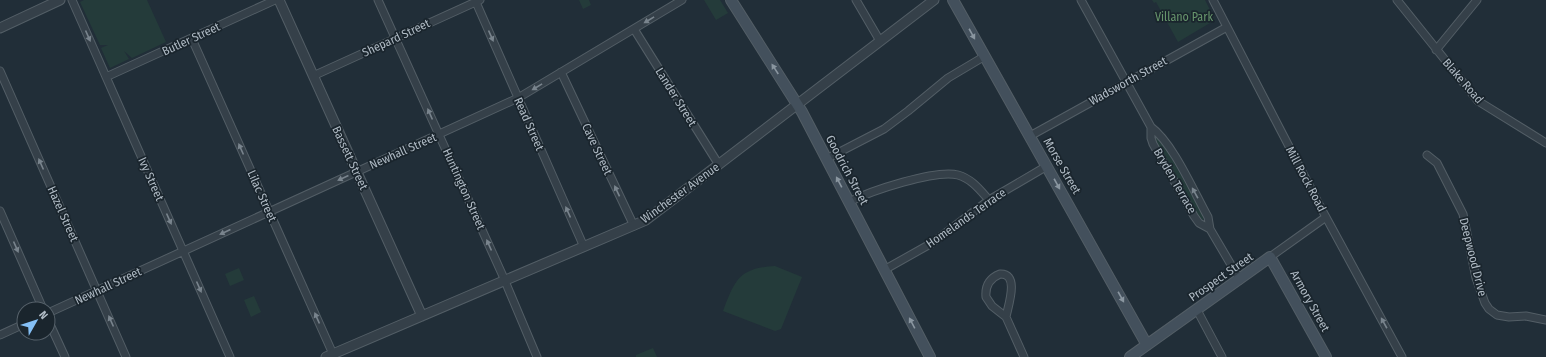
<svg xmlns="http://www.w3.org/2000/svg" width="1546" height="357" viewBox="0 0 1546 357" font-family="'Fira Sans Condensed',sans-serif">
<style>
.green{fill:#243b3a}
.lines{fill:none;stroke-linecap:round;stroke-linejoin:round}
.minor-casing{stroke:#535e66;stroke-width:9}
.tertiary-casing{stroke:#535e66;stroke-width:11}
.secondary-casing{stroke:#535e66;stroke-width:12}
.minor{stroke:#354049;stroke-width:7}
.tertiary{stroke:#354049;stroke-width:9}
.secondary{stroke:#43505c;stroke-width:10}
.oneway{fill:#79848d}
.oneway2{fill:#8a96a0}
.labels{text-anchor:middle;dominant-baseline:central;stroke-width:3.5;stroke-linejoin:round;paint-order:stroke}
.park-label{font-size:12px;fill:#67956c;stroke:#1a252d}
.street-label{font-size:12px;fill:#b0bbc5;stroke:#1a252d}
</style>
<rect width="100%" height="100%" fill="#212e38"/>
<path class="green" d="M84 0H147L166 42 132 58 124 51 129 59 110 68 101 48 108 45H100L80 2Z
M579 0H589L591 5 583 9Z
M704 0H720L728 13 716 20Z
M1152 0H1205L1215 20 1178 42 1156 2 1154 3Z
M1157 137 1161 139 1204 217 1203 220 1199 219 1155 140Z
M775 266 802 277 781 329 775 331 723 311C735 280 739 268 775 266Z
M239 268 244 280 230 286 225 274Z
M254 296 261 312 251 317 244 300Z
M653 348 657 357H636V355Z"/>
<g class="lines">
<g class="minor-casing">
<path id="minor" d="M72 0 230 357
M378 0 502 274 537 357
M475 0 584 247
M856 0 880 41
M1081 0 1151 127C1173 143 1194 192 1208 217L1210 229 1240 280
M1213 0 1321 208 1402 357
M1397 0 1478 101 1546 143
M634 29 719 165
M192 39 333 354
M1436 50 1477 0
M0 71 126 357
M561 72 634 226
M313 76 480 0
M106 77 275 0
M1151 127V138L1153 144 1194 216 1199 223 1210 229
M1030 136 1227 27
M1427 155 1437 163 1463 214 1476 278 1485 303 1489 309 1497 315 1509 317 1526 316 1546 320
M826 159 884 129 908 111 948 78 985 56
M849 202C870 191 936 169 958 175 972 179 980 190 989 200
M0 211 43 309
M1270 257 1326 217
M884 270 932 243 989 200 1047 166
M1000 274C1020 273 1008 306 1006 317L992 306 986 297C985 286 990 278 1000 274Z
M1197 310 1222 357
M48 313 518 98 682 0
M1006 317 1024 357
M48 320 65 357
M0 335 24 324"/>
</g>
<g class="tertiary-casing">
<path id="tertiary" d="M279 0 422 316
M0 28 60 0
M326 357 646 220 934 0"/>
</g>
<g class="secondary-casing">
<path id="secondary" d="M731 0 802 112 930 357
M953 0 1147 345
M1130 357 1270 257 1326 357"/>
</g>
<use href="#minor" class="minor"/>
<use href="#tertiary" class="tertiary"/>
<use href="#secondary" class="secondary"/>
</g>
<defs><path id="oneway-solid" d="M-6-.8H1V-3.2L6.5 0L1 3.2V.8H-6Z"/></defs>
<g class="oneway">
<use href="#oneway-solid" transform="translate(649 20) rotate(149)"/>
<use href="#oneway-solid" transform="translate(88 36) rotate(66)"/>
<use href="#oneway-solid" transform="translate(491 36) rotate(66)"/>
<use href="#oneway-solid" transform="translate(537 87) rotate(149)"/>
<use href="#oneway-solid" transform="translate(430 114) rotate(-114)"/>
<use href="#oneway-solid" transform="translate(241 149) rotate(-114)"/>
<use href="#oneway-solid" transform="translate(41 164) rotate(-114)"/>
<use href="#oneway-solid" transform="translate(343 178) rotate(155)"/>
<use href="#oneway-solid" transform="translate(617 191) rotate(-115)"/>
<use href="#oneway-solid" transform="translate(1195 193) rotate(-119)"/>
<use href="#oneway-solid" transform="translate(568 212) rotate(-114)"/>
<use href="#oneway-solid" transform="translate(169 219) rotate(66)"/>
<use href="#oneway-solid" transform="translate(225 232) rotate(155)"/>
<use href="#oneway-solid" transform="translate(489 245) rotate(-114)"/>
<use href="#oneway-solid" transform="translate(16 247) rotate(66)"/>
<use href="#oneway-solid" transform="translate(199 287) rotate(66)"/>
<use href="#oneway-solid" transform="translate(317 318) rotate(-114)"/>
<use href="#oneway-solid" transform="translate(111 321) rotate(-114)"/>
<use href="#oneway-solid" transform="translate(1384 323) rotate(-119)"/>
</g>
<g class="oneway2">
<use href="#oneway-solid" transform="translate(972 34) rotate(61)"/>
<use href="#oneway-solid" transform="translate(775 69) rotate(-123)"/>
<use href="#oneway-solid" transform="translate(839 182) rotate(-118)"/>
<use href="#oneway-solid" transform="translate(1057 184) rotate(61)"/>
<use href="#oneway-solid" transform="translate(1121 297) rotate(61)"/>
<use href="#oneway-solid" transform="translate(912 323) rotate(-118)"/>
</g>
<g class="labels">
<g class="park-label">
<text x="1184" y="17">Villano Park</text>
</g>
<g class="street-label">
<text transform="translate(396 38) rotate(-25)">Shepard Street</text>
<text transform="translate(191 39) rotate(-25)">Butler Street</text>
<text transform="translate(1128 81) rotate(-29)">Wadsworth Street</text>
<text transform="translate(1463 81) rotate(49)">Blake Road</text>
<text transform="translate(676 97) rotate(58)">Lander Street</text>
<text transform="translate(529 124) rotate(66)">Read Street</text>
<text transform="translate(597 149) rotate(65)">Cave Street</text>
<text transform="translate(403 151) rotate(-24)">Newhall Street</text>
<text transform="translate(350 158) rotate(65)">Bassett Street</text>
<text transform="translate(1062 166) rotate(60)">Morse Street</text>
<text transform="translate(847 170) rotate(62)">Goodrich Street</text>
<text transform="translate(151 179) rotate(66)">Ivy Street</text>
<text transform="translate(1306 179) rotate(62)">Mill Rock Road</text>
<text transform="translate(1175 181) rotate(60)">Bryden Terrace</text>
<text transform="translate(464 189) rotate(66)">Huntington Street</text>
<text transform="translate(680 193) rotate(-36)">Winchester Avenue</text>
<text transform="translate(262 196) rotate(66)">Lilac Street</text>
<text transform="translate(63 214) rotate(66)">Hazel Street</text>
<text transform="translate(966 218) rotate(-35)">Homelands Terrace</text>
<text transform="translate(1473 257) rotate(76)">Deepwood Drive</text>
<text transform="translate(1221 277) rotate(-35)">Prospect Street</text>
<text transform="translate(108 286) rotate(-25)">Newhall Street</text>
<text transform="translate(1310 301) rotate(61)">Armory Street</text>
</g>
</g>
<g transform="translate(36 321) rotate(51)"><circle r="19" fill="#1a252d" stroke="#56616a"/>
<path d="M0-3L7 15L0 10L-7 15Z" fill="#84bff5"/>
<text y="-6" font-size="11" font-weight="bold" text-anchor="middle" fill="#b0bbc5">N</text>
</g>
</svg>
